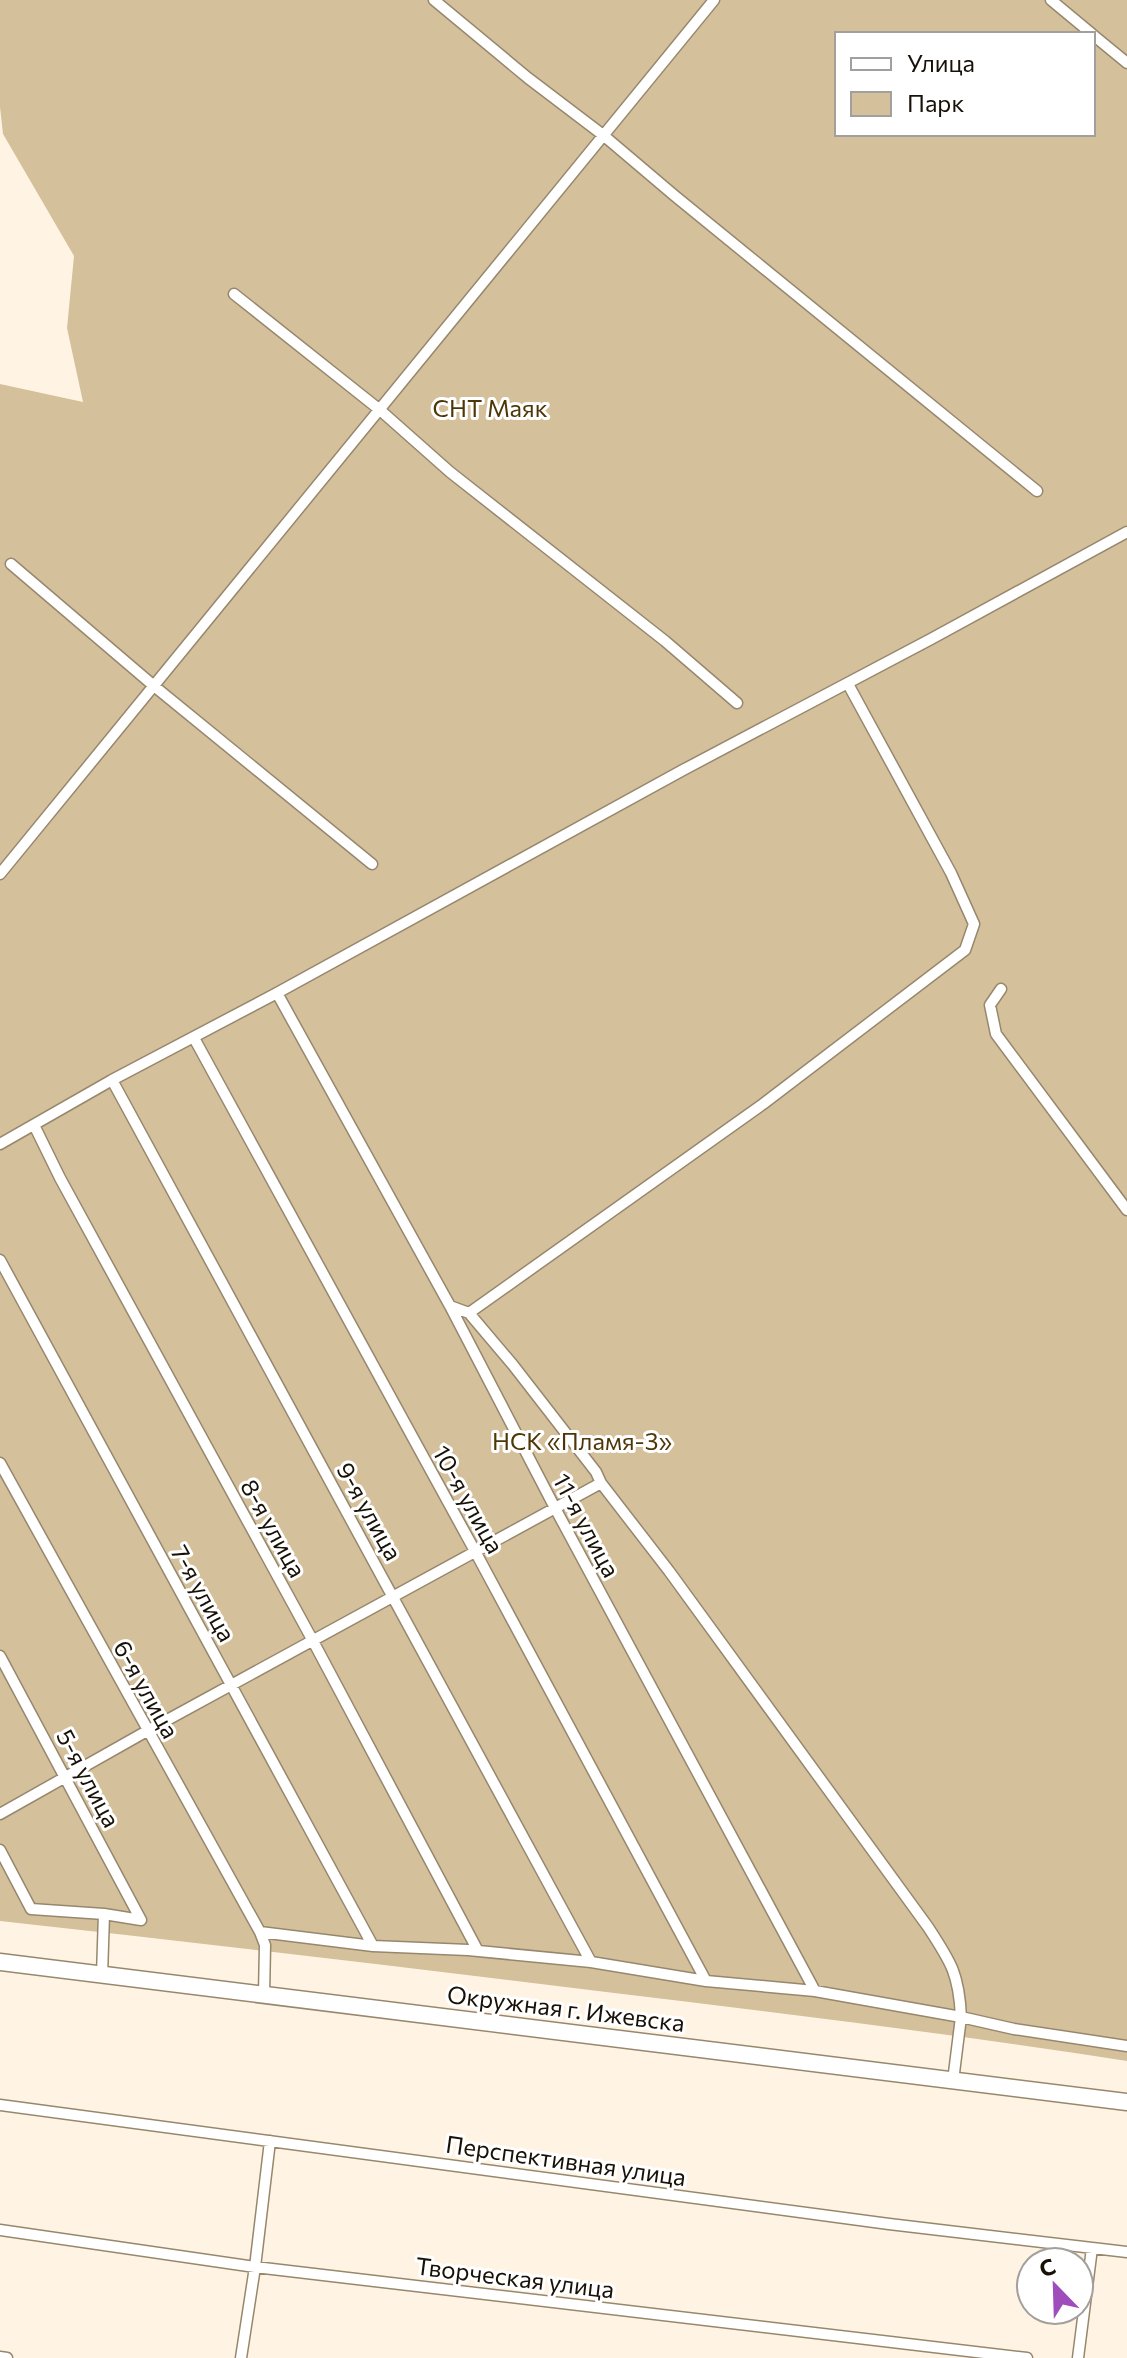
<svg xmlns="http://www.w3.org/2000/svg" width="1127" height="2358" viewBox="0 0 1127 2358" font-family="Commissioner,sans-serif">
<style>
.green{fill:#d5c09c;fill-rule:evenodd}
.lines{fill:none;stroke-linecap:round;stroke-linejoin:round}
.minor-casing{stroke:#97876d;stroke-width:13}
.primary-casing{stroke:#97876d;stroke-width:19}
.minor{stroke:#fff;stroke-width:10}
.primary{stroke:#fff;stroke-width:16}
.labels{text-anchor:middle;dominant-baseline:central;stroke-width:6;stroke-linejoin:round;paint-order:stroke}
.park-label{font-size:24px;fill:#4e3707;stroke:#fff}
.street-label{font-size:24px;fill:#171107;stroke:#fff}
</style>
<rect width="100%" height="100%" fill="#fff4e3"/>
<path class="green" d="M0 0H1127V2061C954 2034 780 2013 606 1992 404 1967 202 1943 0 1921V384L83 402 67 328 74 256 3 134 0 107ZM837 34H1093V134H837Z"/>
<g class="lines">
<g class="minor-casing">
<path id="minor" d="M434 0 528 78 603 135 675 196 1037 491
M1051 0 1092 34
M1093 35 1127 63
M234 294 380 410 450 472 665 641 737 703
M11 564 154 686 372 864
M0 874 714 0
M1001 989 990 1005 996 1034 1127 1210
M277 993 450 1306 555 1508 815 1991
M194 1038 476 1553 706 1981
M112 1080 591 1962
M34 1125 60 1178 313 1641 478 1951
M0 1144 112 1080 277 993 683 770 931 639 1127 532
M0 1260 373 1946
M469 1313 763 1104 965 950 974 924 951 873 848 684
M0 1463 260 1932 265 1945 264 1995
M0 1656 141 1920
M0 1814 147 1731 601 1483 596 1472 513 1365 469 1313 450 1306
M0 1850 31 1909 104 1914
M260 1932 373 1946 468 1950 591 1962 706 1981 815 1991 961 2017C959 1974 951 1962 928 1927L669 1571 601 1483
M102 1975 104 1914 141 1920
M953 2081 961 2017 1014 2029 1127 2046
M0 2105 889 2224 1127 2252
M0 2230 255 2267 1027 2358
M0 2357 7 2358
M241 2358 255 2267 270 2141
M1078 2358 1092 2248"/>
</g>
<g class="primary-casing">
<path id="primary" d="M0 1962 1127 2102"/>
</g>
<use href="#minor" class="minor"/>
<use href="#primary" class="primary"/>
</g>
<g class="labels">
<g class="park-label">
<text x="490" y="407">СНТ Маяк</text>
<text x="582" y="1440">НСК «Пламя-3»</text>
</g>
<g class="street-label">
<text transform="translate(469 1499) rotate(61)">10-я улица</text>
<text transform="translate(370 1511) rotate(61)">9-я улица</text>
<text transform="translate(587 1525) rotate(62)">11-я улица</text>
<text transform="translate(274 1528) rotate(61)">8-я улица</text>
<text transform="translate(204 1593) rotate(61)">7-я улица</text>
<text transform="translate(147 1689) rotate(61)">6-я улица</text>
<text transform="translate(89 1778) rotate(62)">5-я улица</text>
<text transform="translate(566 2008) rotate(7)">Окружная г. Ижевска</text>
<text transform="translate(566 2160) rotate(8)">Перспективная улица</text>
<text transform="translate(515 2277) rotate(7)">Творческая улица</text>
</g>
</g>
<rect x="835" y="32" width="260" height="104" fill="#ffffff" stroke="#a2a09c" stroke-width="2"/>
<rect x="851" y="58" width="40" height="12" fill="#ffffff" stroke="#a2a09c" stroke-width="2"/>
<text x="907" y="72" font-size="24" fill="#171107">Улица</text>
<rect x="851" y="92" width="40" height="24" fill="#d5c09c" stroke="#a2a09c" stroke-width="2"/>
<text x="907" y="112" font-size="24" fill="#171107">Парк</text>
<g transform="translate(1055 2286) rotate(337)"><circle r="38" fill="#ffffff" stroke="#a2a09c" stroke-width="2"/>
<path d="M0-6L14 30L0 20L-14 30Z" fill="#a04dbc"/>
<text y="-12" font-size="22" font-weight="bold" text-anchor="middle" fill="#171107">С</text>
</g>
</svg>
